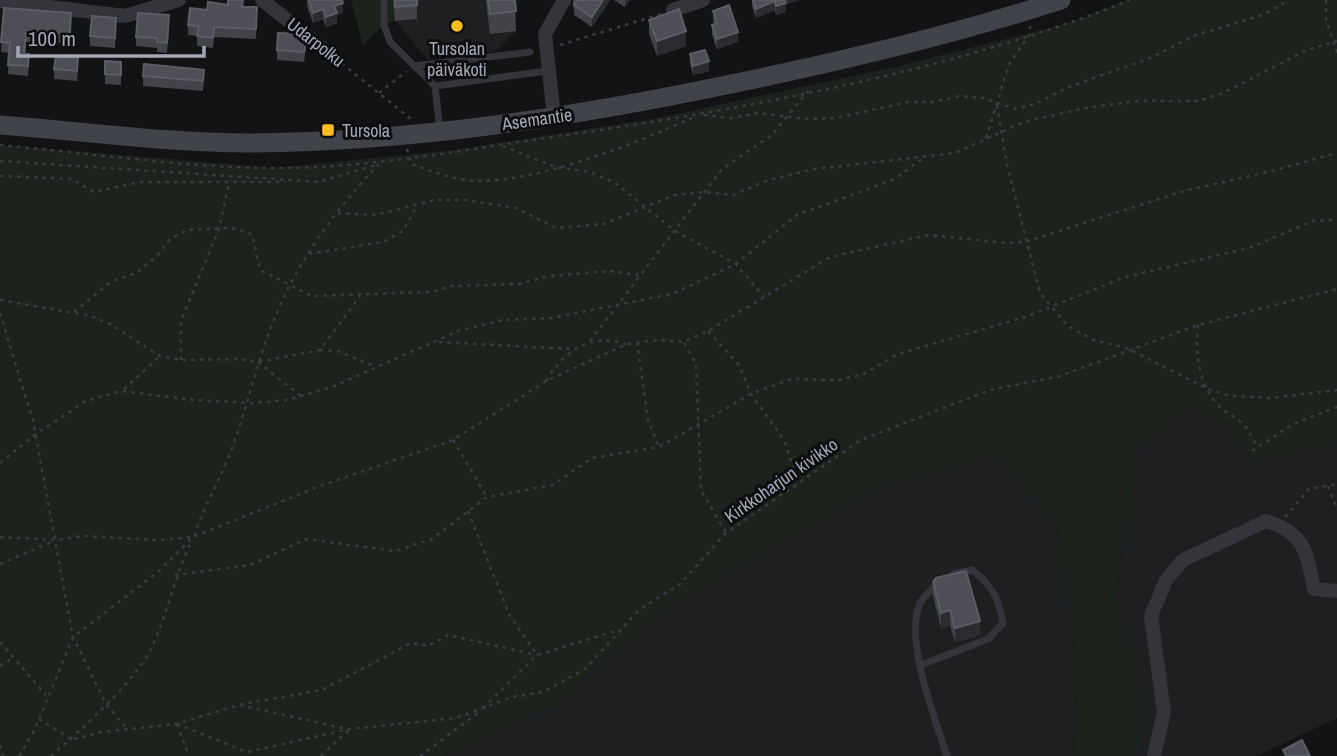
<svg xmlns="http://www.w3.org/2000/svg" width="1337" height="756" viewBox="0 0 1337 756" font-family="'Archivo Narrow',sans-serif">
<style>
.built{fill:#1f1f22}
.green{fill:#1b231c}
.lines{fill:none;stroke-linecap:round;stroke-linejoin:round}
.path{stroke:#3a3b41;stroke-width:2.5;stroke-dasharray:3.5 5;stroke-linecap:butt}
.lane{stroke:#34343a;stroke-width:7}
.street{stroke:#34343a;stroke-width:14}
.secondary{stroke:#41434a;stroke-width:19}
.wall{fill:#43444a}
.shaded-wall{fill:#2c2c30}
.building{fill:#4e4f56;stroke:#5b5d65;stroke-width:2}
.poi-dot{fill:#febd21;stroke:#0e0e10;stroke-width:2.5}
.labels{text-anchor:middle;dominant-baseline:central;stroke-width:6;stroke-linejoin:round;paint-order:stroke}
.street-label{font-size:18px;fill:#a3a8b6;stroke:#0e0e10}
.poi-label{font-size:18px;fill:#a3a8b6;stroke:#0e0e10}
</style>
<rect width="100%" height="100%" fill="#131315"/>
<path class="built" d="M393 0H513L516 31 495 52 427 59 395 21Z
M1184 405 1228 422 1255 462 1337 443V718L1257 756H1138L1115 595 1138 447Z
M989 457 1011 463 1058 529 1078 666 1074 756H440L553 705 665 607 867 491Z"/>
<path class="green" d="M351 0H393L395 21 384 25 363 45Z
M1127 0H1337V443L1255 462 1228 422 1184 405 1138 448 1115 595 1143 709 1138 756H1074L1078 666 1058 529 1011 463 989 457 867 491 665 607 553 705 440 756H0V145L276 168 453 150 658 118 894 67 1070 23Z"/>
<g class="lines">
<path class="path" d="M1326 0V20L1337 53
M560 45 661 14
M335 58 411 119
M379 93 407 71
M997 105 1007 165 1040 293 1068 326 1094 340 1129 349 1208 389 1231 396 1272 398 1337 390
M704 115 732 118 757 113 809 119 835 118 908 102H934L960 96 983 98 1015 109 1035 104 1071 86 1150 58 1196 35 1263 15 1289 0
M986 138 1009 64 1030 34V26
M0 145C91 153 185 168 277 168 368 168 456 151 546 138 739 110 948 73 1130 0
M503 146 555 167 590 172 615 183 675 231 736 264 764 297
M407 149 411 164C431 171 457 181 479 181 544 180 634 144 694 117
M0 161 319 182 376 165
M0 176 72 179 94 192 140 182H286
M338 213 376 215 435 200H466L516 208 556 228 604 224 674 195 704 192 733 195 768 180 815 169 955 153 1024 122 1085 108 1136 101H1199L1223 93 1307 50 1337 41
M309 254 383 242 403 231 417 206
M0 300 91 316 110 324 160 356 181 360 239 359 258 362 320 350 360 296
M74 312 112 281 136 273 157 256 170 239 187 230 231 228 252 234 260 270 312 296 432 292 451 286 519 284 549 276 610 271 638 275
M0 313 33 421 73 637 106 704 127 729
M1198 325C1195 352 1198 382 1217 404 1223 412 1235 416 1243 424 1249 430 1253 440 1258 447
M708 331 739 365 751 394 784 440 798 480
M590 341 722 169 772 135 808 91
M439 342 573 349
M637 342 648 420 659 447
M684 343 696 364 701 490 726 533
M320 350 338 351 376 367
M181 360V321L219 229 229 184
M258 362 302 397
M546 381C565 350 590 333 626 344
M124 389 160 356
M453 440 487 497
M1252 451 1293 424 1337 407
M0 463 33 436 86 401 122 391 193 400 254 403 288 400 332 387 458 331 503 320 552 318 672 294 736 264 797 215 893 180 922 159
M1328 486 1337 509
M468 511 510 616 537 655
M1285 517 1309 489 1337 484
M194 536C205 504 223 475 234 443 248 403 257 362 273 322 296 263 336 209 379 164
M0 537 57 540 83 536 157 540 193 537
M0 564 54 541
M175 575 250 565 306 539 395 551 432 539 487 497 553 485 592 458 659 447 751 394 791 379 838 380 864 374 898 354 1025 317 1125 277 1249 248 1313 221 1337 220
M0 642 46 695
M0 666 13 658
M240 705 347 729
M483 708 537 655 619 630
M39 719 71 739
M177 724 247 752 350 729 456 718 512 697 543 692 585 669 639 610 680 584 726 533 861 440 990 390 1060 376 1198 325 1337 289
M177 724 189 756
M74 739 102 732 177 724 238 705 322 690 411 643 428 646 448 635 537 655
M0 745 3 756
M19 756 35 729 73 637 158 572 193 537 320 486 453 440 546 381 627 344 658 340 683 342 708 331 830 257 929 235 1007 243 1025 242 1184 191 1272 171 1337 153
M51 756C79 732 135 681 151 649 167 615 175 576 191 542
M321 756 349 730
M420 756 478 713"/>
<path class="lane" d="M384 0V25L390 42 435 86 440 130
M414 66 530 52
M435 86 547 71
M937 584C933 589 926 594 922 600 901 633 936 721 947 756
M921 665 988 639 1003 623C999 599 992 585 972 570L953 574"/>
<path class="street" d="M262 0 324 49
M0 1 125 16 179 0
M673 10 703 0
M554 117 545 34 564 0
M1154 756 1164 712 1151 616 1166 580 1183 560 1266 521C1305 532 1307 554 1314 589L1337 591"/>
<path class="secondary" d="M0 125C81 131 168 143 248 143 411 142 573 117 731 84 843 61 953 35 1061 0"/>
</g>
<path class="wall" d="M228 0H243V7H257L256 39 214 37 213 48 197 46V36L188 35V25L228 5Z
M307 0H342L343 13 337 15V23L326 27 323 19 313 23 307 6Z
M393 0H417V19L395 21Z
M486 0H515L516 31 490 34Z
M573 0H610L592 27 574 15Z
M614 0H630L625 7Z
M752 0H799L786 4V12L776 15 775 10 756 18 752 6Z
M4 8 71 23 70 43 26 42 25 54 29 64 28 76 8 74 9 53 1 52Z
M713 11 738 42 717 49 712 35V25L714 24 713 21Z
M649 20 686 46 657 56 649 34Z
M169 25 167 53 157 52V48L136 46V37Z
M116 28 115 48 90 46V36Z
M306 47 304 62 277 60V50Z
M690 54 709 71 693 75 690 64Z
M105 61 121 62V85L105 84Z
M78 68 77 81 54 79V69Z
M143 76 204 80 203 91 143 86Z
M933 582 980 635 955 642 950 625 941 628 933 596Z"/>
<path class="shaded-wall" d="M603 0H610L592 27V17Z
M625 0H630L625 7Z
M784 0H799L786 4V12L776 15V6Z
M775 1V10L756 18V9Z
M343 3V13L337 15V23L326 27V17L334 6Z
M323 9V19L313 23V13Z
M686 31V46L657 56V41Z
M738 32V42L717 49V39Z
M709 61V71L693 75V66Z
M950 610V625L941 628V613Z
M980 621V635L955 642V628Z"/>
<path class="building" d="M228 0H243L242 7H257L256 29 214 27 213 38 197 36 199 26 188 25 190 8 207 10 208 2 228 5Z
M309 0H342L343 3 334 6 337 13 326 17 323 9 313 13Z
M395 0H417V5L395 7Z
M488 0H515L516 11 490 14Z
M577 0H576H603L592 17 574 5Z
M753 0H785L786 3 776 6 775 1 756 9Z
M729 5 738 32 717 39 712 25 717 23 713 11Z
M4 8 71 13 70 33 26 32 24 54H29L28 66 8 65 10 43 1 42Z
M679 9 686 31 657 41 649 20Z
M138 13 169 15 167 43 157 42V38L136 37Z
M92 16 116 18 115 38 90 36Z
M278 33 303 34 306 37 304 52 277 50Z
M705 50 709 61 693 66 690 54Z
M56 56 78 58 77 71 54 69Z
M105 61 121 62V75L105 74Z
M144 64 204 70 203 81 143 76Z
M966 571 980 621 955 628 950 610 941 613 933 582 936 578Z
M1302 740 1310 756H1286L1283 750Z"/>
<g class="poi-dot">
<circle cx="457" cy="26" r="7"/>
<rect x="321" y="123" width="14" height="14" rx="3.5"/>
</g>
<g class="labels">
<g class="street-label">
<text transform="translate(316 42) rotate(38)">Udarpolku</text>
<text transform="translate(537 119) rotate(-8)">Asemantie</text>
<text transform="translate(781 480) rotate(-35)">Kirkkoharjun kivikko</text>
</g>
<g class="poi-label">
<text x="457" y="48">Tursolan<tspan x="457" dy="21">päiväkoti</tspan></text>
<text x="342" y="130" text-anchor="start">Tursola</text>
</g>
</g>
<path d="M18 46v10h186v-10" fill="none" stroke="#a3a8b6" stroke-width="3.5"/>
<text x="28" y="46" font-size="21" fill="#a3a8b6" stroke="#0e0e10" stroke-width="5" paint-order="stroke">100 m</text>
</svg>
